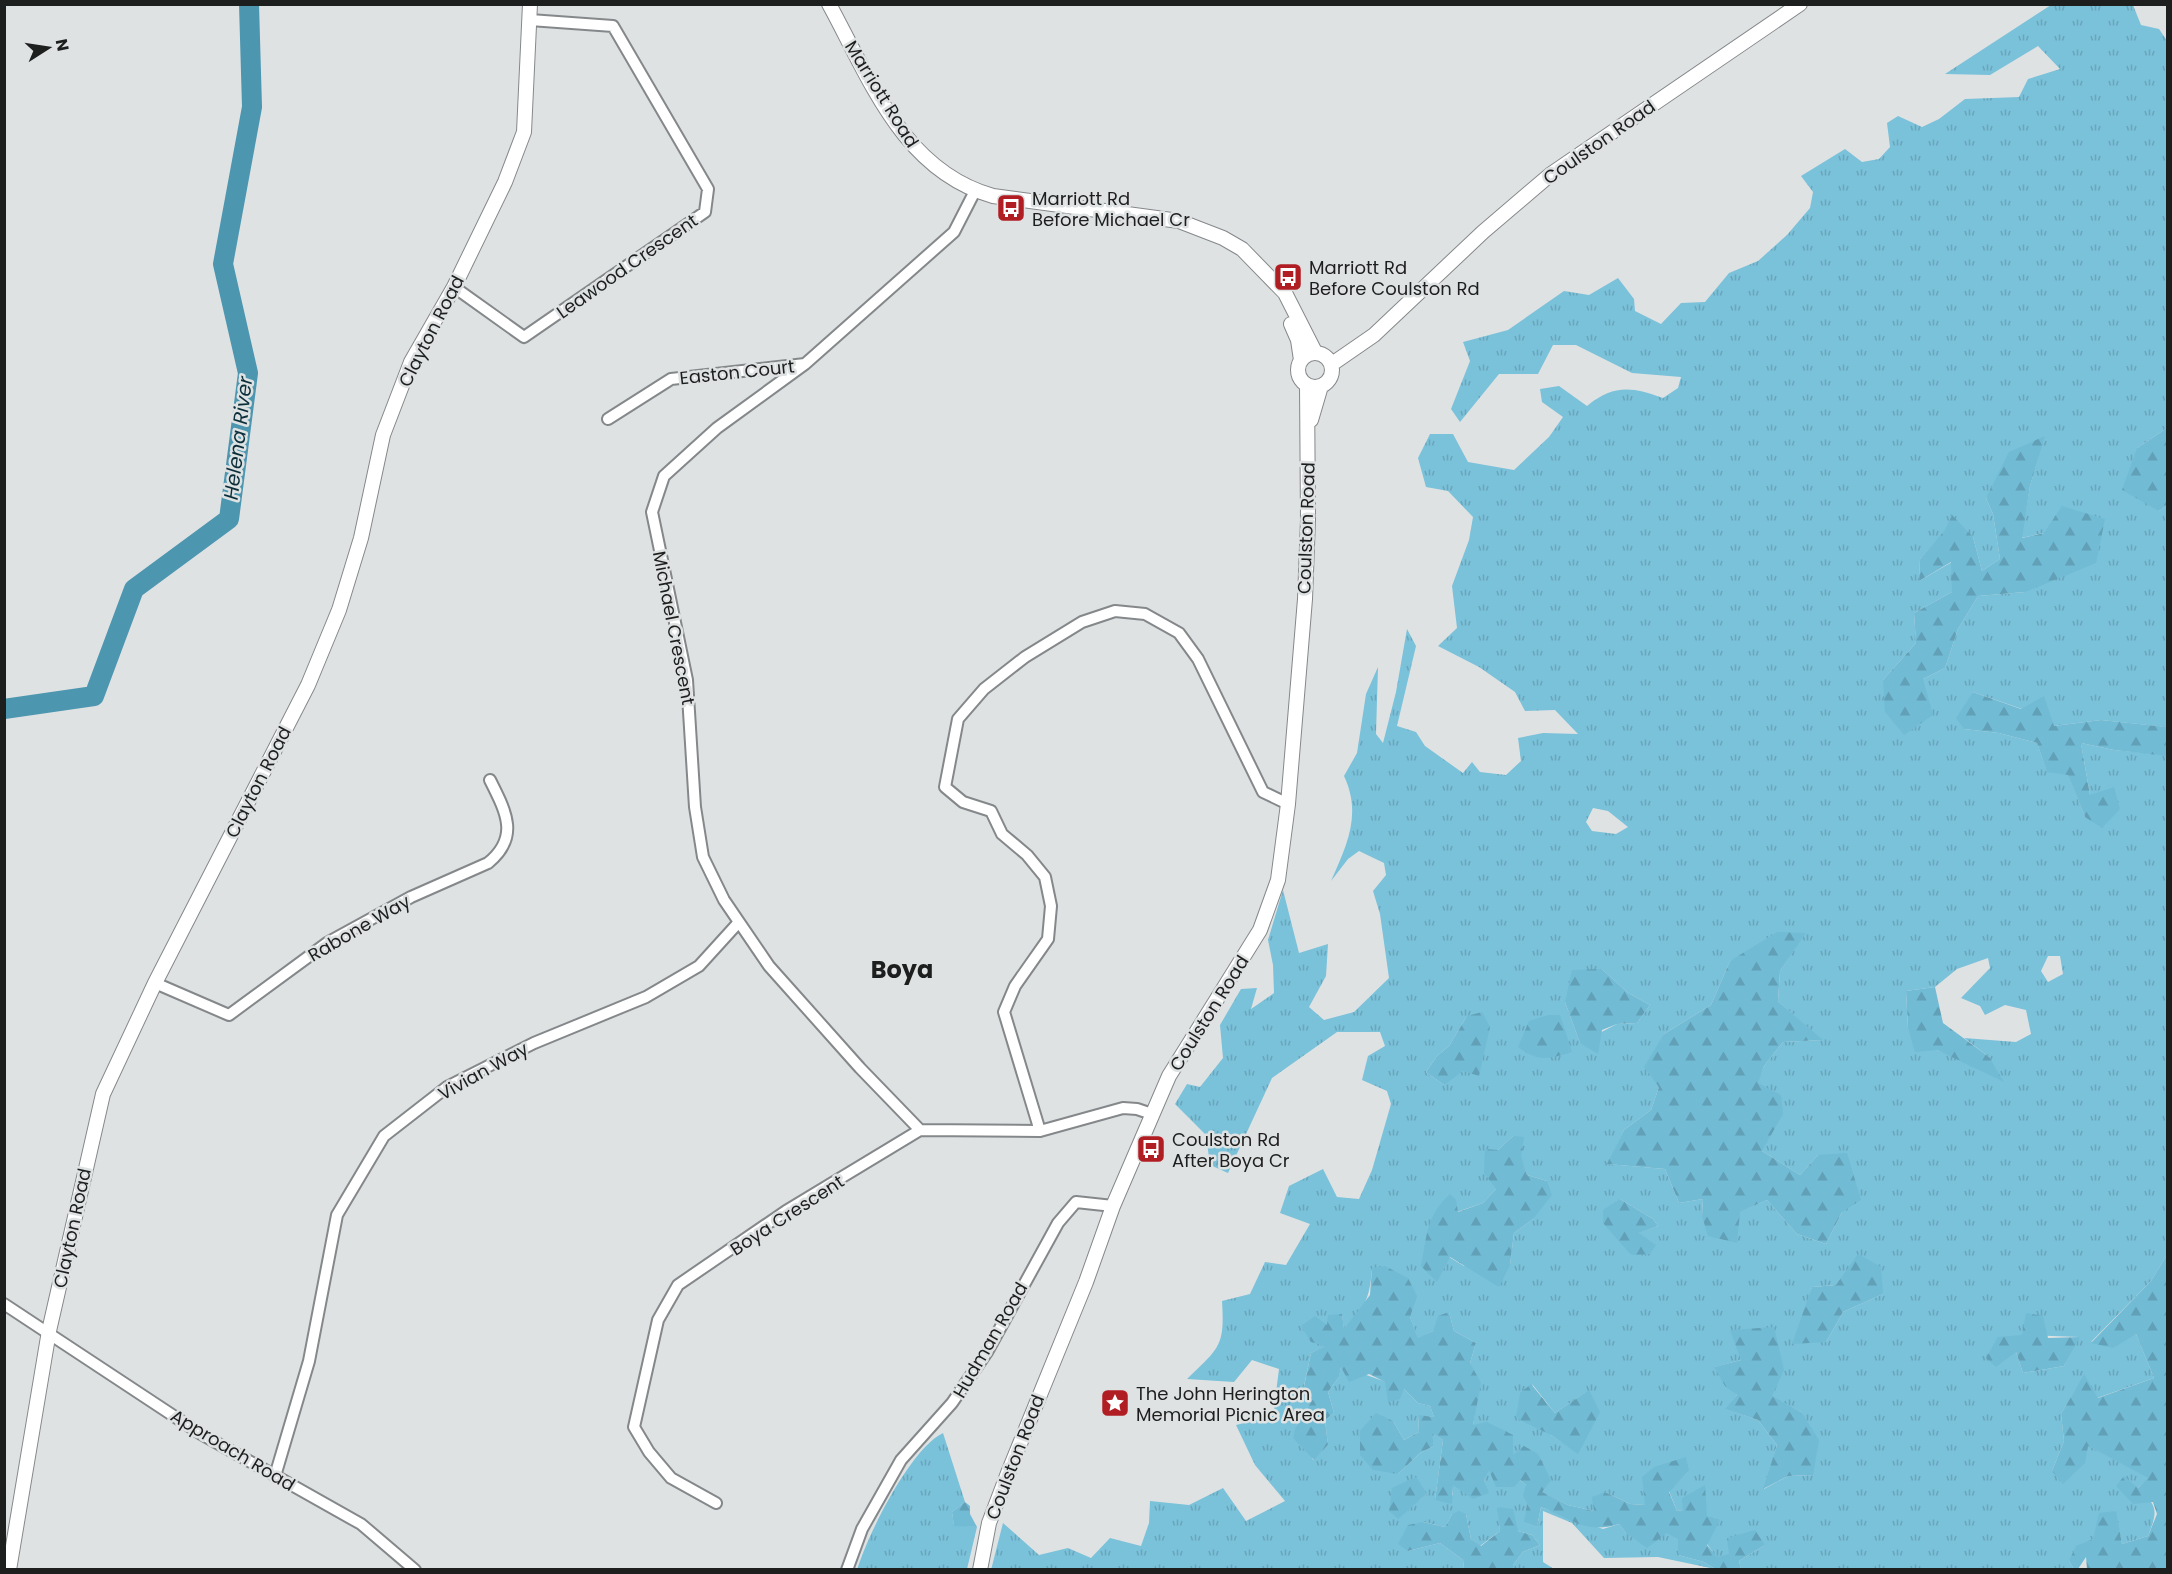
<svg xmlns="http://www.w3.org/2000/svg" width="2172" height="1574" viewBox="0 0 2172 1574" font-family="Poppins,sans-serif">
<style>
.grass{fill:url(#grass-tufts);fill-rule:evenodd}
.forest{fill:url(#forest-firs)}
.lines{fill:none;stroke-linecap:round;stroke-linejoin:round}
.river{stroke:#4c96b0;stroke-width:20}
.street-casing{stroke:#85888a;stroke-width:14}
.secondary-casing{stroke:#85888a;stroke-width:16}
.street{stroke:#fff;stroke-width:10}
.secondary{stroke:#fff;stroke-width:14}
.labels{text-anchor:middle;dominant-baseline:central;stroke-width:5;stroke-linejoin:round;paint-order:stroke}
.street-label{font-size:18px;fill:#1d1e1e;stroke:#dfe2e3}
.poi-label{font-size:18px;fill:#1d1e1e;stroke:#dfe2e3;text-anchor:start}
.water-label{font-size:20px;font-style:italic;fill:#0b2f3a;stroke:#dfe2e3}
.district-label{font-size:24px;font-weight:bold;fill:#1d1e1e;stroke:#dfe2e3}
</style>
<defs>
<pattern id="grass-tufts" width="24" height="20" patternUnits="userSpaceOnUse" patternTransform="scale(1.5)"><rect width="24" height="20" fill="#7ac1da"/><path d="M3 7l-1-3M5 7V3M7 7l1-3M15 17l-1-3M17 17v-4M19 17l1-3" fill="none" stroke="#69a5bb"/></pattern>
<pattern id="forest-firs" width="22" height="20" patternUnits="userSpaceOnUse" patternTransform="scale(1.5)"><rect width="22" height="20" fill="#71bbd5"/><path d="M5 1l3.5 6h-7zM16 11l3.5 6h-7z" fill="#61a0b6"/></pattern>
</defs>
<rect width="100%" height="100%" fill="#dfe2e3"/>
<path class="grass" d="M2051 5H2133L2141 25 2159 29 2168 42 2167 428 2137 448 2159 511 2167 505V1255L2151 1281 2091 1342 2136 1334 2154 1378 2097 1398 2084 1375 2061 1414 2064 1441 2052 1471 2087 1445 2149 1478 2138 1488C2158 1507 2158 1510 2148 1536L2122 1544 2115 1511 2093 1539 2069 1561 2074 1569H1741L1739 1561 1765 1545 1717 1558 1683 1510 1677 1511 1669 1491 1689 1471 1645 1505 1630 1504 1605 1492 1594 1511 1568 1505 1541 1492 1513 1456 1473 1425 1476 1404 1470 1363 1476 1343 1454 1331 1449 1312 1433 1331 1418 1339 1410 1317 1372 1268C1370 1298 1365 1308 1344 1330L1342 1315 1326 1346 1311 1353 1302 1395 1314 1398 1296 1426 1313 1460 1328 1445 1325 1420 1334 1413 1328 1392 1339 1377 1341 1366 1403 1388 1418 1403 1430 1406 1434 1417 1418 1416 1419 1432 1404 1440 1393 1421 1398 1474 1420 1453 1434 1446 1431 1432 1443 1440 1435 1500 1453 1495 1452 1484 1488 1493 1484 1480 1488 1469 1520 1480 1526 1485 1527 1503 1525 1522 1537 1527 1541 1507 1603 1529 1619 1524 1626 1533 1667 1532 1678 1540V1555L1704 1562 1715 1569 1658 1557 1604 1558 1572 1523 1543 1511V1562L1554 1569H1513V1565L1523 1552 1540 1545 1532 1535 1518 1531 1498 1507 1500 1531 1480 1546 1471 1539 1466 1514H1452L1445 1527 1423 1522 1408 1551 1440 1543 1463 1560 1464 1569 991 1570 1003 1523 1039 1555 1068 1548 1091 1558 1110 1538 1141 1546 1149 1523 1150 1501 1189 1505 1223 1488 1246 1521 1285 1501 1255 1465 1236 1425 1273 1416 1279 1369 1252 1360 1234 1382 1187 1379C1219 1348 1225 1347 1222 1301L1250 1294 1265 1262 1286 1265 1310 1224 1280 1213 1289 1186 1323 1169 1337 1197 1359 1199 1372 1170 1391 1104 1387 1091 1362 1080 1368 1056 1385 1046 1380 1032H1337L1272 1078 1228 1173 1210 1165 1206 1135 1175 1104 1187 1084 1200 1087 1223 1058 1220 1025 1241 989 1257 988 1251 1009 1274 993 1273 965 1268 940 1283 890 1299 953 1328 944 1326 976 1309 1007 1324 1020 1354 1012 1389 978 1380 914 1373 891 1386 875 1384 863 1359 851 1348 859 1331 881C1347 845 1362 814 1344 776L1357 753 1366 694 1378 667 1376 734 1383 743 1396 692 1407 629 1416 646 1397 726 1416 732 1425 746 1463 773 1472 762 1480 772 1506 775 1521 761 1518 738 1543 733 1578 734 1555 710 1525 711 1515 692 1479 667 1438 646 1457 628 1452 586 1469 540 1473 517 1448 491 1426 487 1418 458 1430 434H1453L1468 462 1514 470 1549 437 1563 417 1542 402 1540 389 1559 386 1587 406C1614 384 1632 387 1663 398L1678 388 1681 377 1632 373 1576 345H1553L1538 374H1499L1460 422 1451 409 1470 361 1463 342 1508 330 1564 291 1589 295 1618 278 1634 299 1635 311 1661 324 1681 303 1705 302 1729 273 1758 261 1787 235 1810 208 1813 192 1801 176 1845 149 1862 162 1879 159 1890 147 1887 123 1898 116 1922 127 1939 119 1965 99 2019 97 2028 79 2060 69 2038 46 1990 75 1945 74ZM2044 437 2030 486 2021 538 2044 533 2025 592 1978 596 1958 629 1945 668 1923 679 1883 680 1916 643 1914 613 1952 592V562L1919 581 1920 559 1946 530 1973 537 1982 571 2000 559 1993 514 1986 498ZM1973 692 2022 709 2054 726 2101 720 2166 727 2167 755 2114 750 2081 743 2090 795 2085 817 2068 774 2047 771 2037 743 1999 733 1964 729ZM1593 808 1608 811 1628 827 1616 834 1592 831 1586 822ZM1805 933 1780 971 1778 1001 1822 1040 1783 1042 1764 1066 1757 1083 1762 1151 1800 1175 1818 1155 1842 1212 1826 1244 1797 1234 1767 1200 1739 1212 1702 1216 1703 1199 1679 1203 1665 1169 1608 1164 1624 1130 1651 1110 1659 1087 1664 1034 1711 1005 1730 961ZM2048 956H2060L2063 974 2048 982 2041 971ZM1988 958 1990 968 1961 998 1980 1006 1985 1015 2005 1005 2026 1010 2031 1034 2016 1042 1964 1038 1989 1057 1964 1061 1937 1050 1908 1028 1906 991 1935 987 1957 969ZM1602 969 1628 993 1650 1005 1637 1023 1617 1024 1580 1043 1565 1002ZM1467 1016 1444 1085 1426 1072 1437 1056 1449 1046ZM1513 1136 1527 1175 1547 1181 1533 1219 1514 1233 1510 1265 1464 1266 1449 1257 1457 1212 1483 1203 1496 1189 1498 1150ZM1620 1199 1653 1219 1658 1226 1638 1233 1655 1245 1631 1255ZM1836 1285 1883 1294 1843 1312 1826 1342 1807 1304 1812 1287ZM2022 1335 2079 1337 2064 1366 2023 1373 2016 1352ZM1741 1360 1772 1397 1801 1412 1813 1475 1788 1476 1764 1489 1777 1445 1758 1420 1726 1409 1737 1395 1715 1367ZM1532 1384 1555 1413 1588 1391 1578 1453 1551 1435ZM1392 1488 1427 1494 1398 1518Z
M943 1433 965 1502 952 1512 954 1525 977 1527 967 1569 857 1570C868 1534 910 1449 943 1433Z"/>
<path class="forest" d="M2167 428V505L2159 511 2122 490 2137 448Z
M2045 436 2030 486 2022 538 2044 533 2062 506 2105 519 2096 563 2025 592 1978 596 1958 629 1945 668 1923 679 1933 715 1904 735 1885 712 1883 680 1916 643 1914 613 1952 592 1951 562 1919 581 1920 559 1945 530 1952 515 1973 537 1982 571 2000 559 1993 514 1986 498 2009 452Z
M1973 692 2021 709 2044 696 2054 726 2101 720 2167 727V756L2114 750 2081 743 2090 795 2114 787 2120 809 2102 828 2085 817 2068 775 2047 772 2037 743 1999 733 1964 729 1956 718Z
M1777 932 1806 933 1780 971 1778 1001 1823 1040 1783 1042 1764 1066 1758 1083 1781 1095 1783 1114 1762 1151 1800 1175 1818 1155 1847 1153 1861 1200 1842 1212 1826 1244 1797 1234 1767 1200 1740 1212 1737 1243 1708 1236 1702 1216 1703 1199 1679 1203 1665 1169 1607 1164 1624 1130 1651 1110 1659 1087 1644 1067 1664 1034 1711 1005 1730 961Z
M1602 969 1628 993 1650 1005 1637 1023 1617 1024 1602 1030 1598 1054 1580 1043 1565 1002 1572 970Z
M1935 987 1943 1023 1989 1057 2004 1082 1937 1050 1915 1052 1908 1028 1906 991Z
M1482 1012 1490 1027 1479 1076 1463 1071 1444 1085 1426 1072 1437 1056 1449 1046 1467 1016Z
M1549 1015H1560L1572 1052C1549 1059 1538 1062 1518 1047L1529 1021Z
M1513 1136 1524 1137 1521 1156 1527 1175 1547 1181 1552 1195 1533 1219 1514 1233 1510 1265 1499 1287 1450 1257 1437 1282 1421 1266C1427 1236 1426 1216 1450 1194L1456 1200 1458 1212 1483 1203 1496 1189 1484 1173 1485 1149 1498 1150Z
M1620 1199 1653 1219 1658 1226 1639 1233 1656 1245 1650 1254 1631 1255 1603 1223V1210Z
M1858 1254 1881 1267 1883 1294 1843 1312 1826 1342 1792 1344 1812 1287 1836 1285Z
M2167 1255V1569H2087L2086 1557 2078 1569H2074L2069 1561 2076 1546 2093 1539 2099 1513 2116 1511 2122 1544 2148 1536 2157 1514 2153 1502 2133 1504 2116 1486 2124 1476 2138 1488 2148 1478 2088 1446 2085 1463 2063 1484 2052 1471 2064 1441 2061 1414 2084 1374 2098 1398 2154 1378 2136 1334 2113 1348 2091 1343 2151 1281Z
M1385 1266 1408 1278 1417 1296 1410 1317 1418 1338 1433 1331 1438 1316 1449 1312 1454 1331 1476 1343 1470 1363 1481 1383 1473 1425 1487 1422 1513 1435V1455L1524 1446 1538 1454 1551 1480 1542 1492 1568 1505 1594 1511 1592 1497 1605 1492 1630 1504 1645 1505 1642 1477 1654 1467 1686 1457 1689 1471 1669 1492 1677 1511 1683 1510 1682 1498 1705 1485 1707 1516 1720 1520 1707 1545 1717 1557 1729 1554 1727 1538 1755 1530 1765 1545 1739 1561 1741 1569H1715L1704 1562 1678 1555V1540L1667 1533 1647 1548 1626 1533 1619 1524C1585 1535 1571 1518 1541 1507L1537 1527 1524 1522 1527 1503 1523 1496 1526 1485 1520 1480 1514 1487H1496L1489 1470 1484 1480 1489 1493 1473 1499 1453 1485 1452 1504 1435 1500 1443 1440 1432 1433 1434 1446 1420 1453 1398 1474 1373 1470 1360 1455V1431L1376 1413 1393 1421 1404 1440 1419 1432 1418 1415 1434 1417 1430 1406 1418 1403 1404 1389 1400 1399 1388 1402 1385 1382 1369 1374 1349 1382 1341 1367 1339 1377 1328 1392 1334 1413 1325 1420 1328 1445 1314 1460 1293 1438 1296 1426 1313 1399 1302 1396 1311 1353 1325 1346 1311 1342 1301 1326 1315 1316 1327 1325 1328 1315 1342 1314 1344 1329 1370 1295 1372 1268Z
M2026 1313 2043 1316 2048 1338 2080 1337 2064 1366 2023 1373 2016 1352 1996 1367 1986 1358 1998 1337 2022 1335Z
M1774 1327 1784 1370 1772 1396 1801 1412 1819 1440 1813 1475 1788 1476 1763 1489 1777 1445 1758 1420 1725 1409 1737 1395 1725 1386 1714 1367 1741 1360 1730 1330Z
M1531 1384 1555 1413 1589 1390 1600 1412 1578 1454 1551 1435 1516 1418 1520 1393Z
M1416 1477 1427 1494 1398 1519 1389 1511 1392 1488Z
M965 1502 970 1506V1514L977 1527 954 1526 952 1512Z
M1497 1507 1513 1509 1518 1531 1532 1535 1540 1545 1523 1552 1513 1565V1569H1464L1463 1560 1440 1543 1408 1551 1398 1544 1408 1525 1423 1522 1445 1527 1452 1514 1459 1511 1466 1514 1471 1539 1481 1546 1500 1531Z"/>
<g class="lines">
<path class="river" d="M4 709 94 696 134 589 229 519 248 373 223 264 252 107 249 4"/>
<g class="street-casing">
<path id="street" d="M454 287 524 337 705 212 708 189 613 26 530 20
M608 419 671 379 805 364
M155 983 229 1015 327 943 411 897 488 863C520 837 506 812 490 780
M920 1130 860 1068 769 966 724 900 703 857 695 807 687 680 652 512 664 476 717 428 805 364 954 232 975 191
M1040 1131 1004 1012 1015 986 1048 939 1051 906 1045 877 1027 855 1002 834 991 811 963 802 945 787 958 719 984 689 1025 657 1082 622 1115 611 1145 614 1179 633 1198 659 1263 792 1288 804
M4 1304 201 1434 361 1524 415 1570
M275 1476 309 1361 337 1215 384 1136 447 1087 534 1043 646 997 699 966 739 922
M716 1503 671 1478 649 1452 634 1427 658 1320 678 1285 786 1211 920 1130 1040 1131 1123 1108 1137 1109 1152 1114
M847 1570 862 1529 901 1460 952 1403 987 1352 1058 1223 1076 1202 1113 1206"/>
</g>
<g class="secondary-casing">
<path id="secondary" d="M829 4C870 79 903 171 993 196L1179 221 1223 238 1242 249 1285 293 1315 352
M1291 324 1298 340 1301 360
M1298 370a17 17 0 1 1 34 0a17 17 0 1 1-34 0Z
M1332 364 1374 335 1483 232 1551 174 1800 4
M1311 420 1321 386
M9 1570 49 1331 103 1094 155 983 308 685 339 610 361 538 383 435 411 362 454 287 505 182 524 132 530 4
M980 1570 989 1523 1008 1473 1086 1282 1113 1206 1169 1076 1260 930 1278 880 1288 804 1305 599 1308 520 1307 385"/>
</g>
<use href="#street" class="street"/>
<use href="#secondary" class="secondary"/>
</g>
<defs>
<g id="bus-square" transform="scale(1.5)"><rect x="-9" y="-9" width="18" height="18" rx="4" fill="#b01e23" stroke="#dfe2e3"/><path d="M-5-6H5V4H4V6H2V4H-2V6H-4V4H-5ZM-3.5-4V0h7V-4ZM-3.5 1.2v1.5H-2V1.2ZM2 1.2v1.5H3.5V1.2Z" fill="#fff"/></g>
<g id="sight-square" transform="scale(1.5)"><rect x="-9" y="-9" width="18" height="18" rx="4" fill="#b01e23" stroke="#dfe2e3"/><path d="M0-6L1.8-2.2L6-1.7L2.9 1.2L3.7 5.4L0 3.3L-3.7 5.4L-2.9 1.2L-6-1.7L-1.8-2.2Z" fill="#fff"/></g>
</defs>
<g fill-rule="evenodd">
<use href="#bus-square" x="1011" y="208"/>
<use href="#bus-square" x="1288" y="277"/>
<use href="#bus-square" x="1151" y="1149"/>
<use href="#sight-square" x="1115" y="1403"/>
</g>
<g class="labels">
<g class="street-label">
<text transform="translate(882 94) rotate(58)">Marriott Road</text>
<text transform="translate(1599 142) rotate(-35)">Coulston Road</text>
<text transform="translate(627 266) rotate(-35)">Leawood Crescent</text>
<text transform="translate(431 331) rotate(-63)">Clayton Road</text>
<text transform="translate(737 372) rotate(-6)">Easton Court</text>
<text transform="translate(1306 528) rotate(-88)">Coulston Road</text>
<text transform="translate(674 628) rotate(79)">Michael Crescent</text>
<text transform="translate(258 782) rotate(-63)">Clayton Road</text>
<text transform="translate(359 928) rotate(-30)">Rabone Way</text>
<text transform="translate(1209 1013) rotate(-58)">Coulston Road</text>
<text transform="translate(483 1071) rotate(-29)">Vivian Way</text>
<text transform="translate(787 1215) rotate(-33)">Boya Crescent</text>
<text transform="translate(72 1228) rotate(-78)">Clayton Road</text>
<text transform="translate(990 1340) rotate(-60)">Hudman Road</text>
<text transform="translate(233 1450) rotate(31)">Approach Road</text>
<text transform="translate(1015 1457) rotate(-69)">Coulston Road</text>
</g>
<g class="poi-label">
<text x="1032" y="198">Marriott Rd<tspan x="1032" dy="21">Before Michael Cr</tspan></text>
<text x="1309" y="267">Marriott Rd<tspan x="1309" dy="21">Before Coulston Rd</tspan></text>
<text x="1172" y="1139">Coulston Rd<tspan x="1172" dy="21">After Boya Cr</tspan></text>
<text x="1136" y="1393">The John Herington<tspan x="1136" dy="21">Memorial Picnic Area</tspan></text>
</g>
<g class="water-label">
<text transform="translate(238 438) rotate(-83)">Helena River</text>
</g>
<g class="district-label">
<text x="902" y="969">Boya</text>
</g>
</g>
<rect width="2172" height="1574" fill="none" stroke="#1d1e1e" stroke-width="12"/>
<g transform="translate(48 48) rotate(78)" stroke="#dfe2e3" stroke-width="4.5" paint-order="stroke">
<path d="M0-4.5L10 22L0 15L-10 22Z" fill="#1d1e1e"/>
<text y="-9" font-size="16" font-weight="bold" text-anchor="middle" fill="#1d1e1e">N</text>
</g>
</svg>
